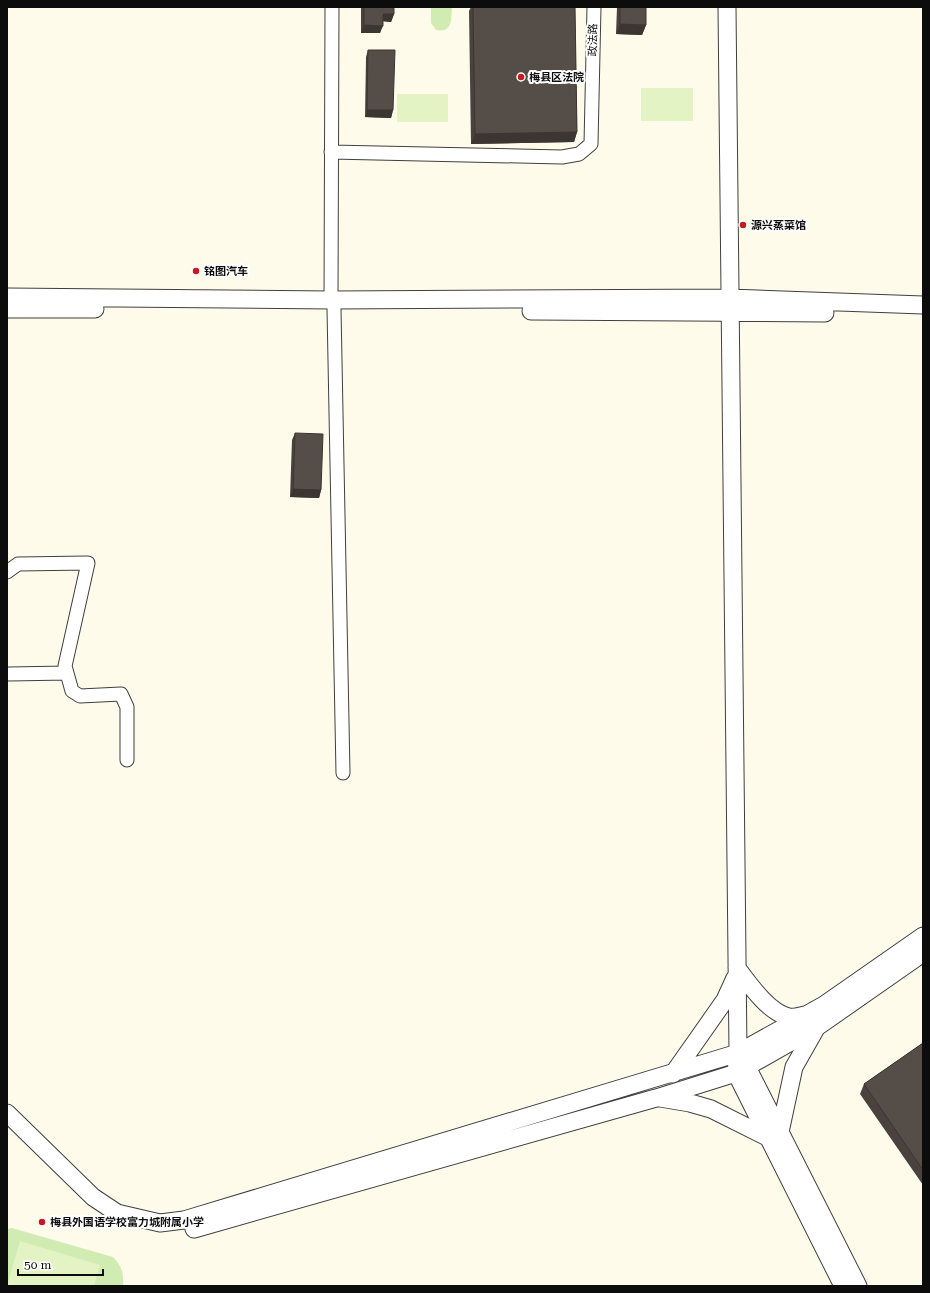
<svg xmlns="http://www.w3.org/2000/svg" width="930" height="1293" viewBox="0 0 930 1293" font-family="'Roboto Serif','Noto Sans SC',serif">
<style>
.green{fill:#d1ecb2}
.pitch{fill:#e3f3c4}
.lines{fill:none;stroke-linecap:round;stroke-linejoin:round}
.minor-casing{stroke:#3f3f3f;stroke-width:15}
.tertiary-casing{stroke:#3f3f3f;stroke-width:19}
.minor{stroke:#fff;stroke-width:13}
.tertiary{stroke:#fff;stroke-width:17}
.wall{fill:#49423e}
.shaded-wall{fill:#3c3632}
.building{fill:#554d48;stroke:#3c3632}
.poi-dot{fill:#c61a23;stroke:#fff;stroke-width:1.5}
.labels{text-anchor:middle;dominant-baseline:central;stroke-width:4;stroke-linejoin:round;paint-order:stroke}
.street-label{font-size:11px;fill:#0c0c0c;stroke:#fff}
.poi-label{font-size:11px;font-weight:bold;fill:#0c0c0c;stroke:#fff;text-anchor:start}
</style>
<rect width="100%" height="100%" fill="#fffbeb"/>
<path class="green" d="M431 7H452C451 20 453 33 436 30L431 23Z
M12 1228 113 1257C122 1266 124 1274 123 1286H7V1229Z"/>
<path class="pitch" d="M641 88H693V121H641Z
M397 94H448V122H397Z
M20 1241 100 1265 94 1286H7Z"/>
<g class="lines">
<g class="minor-casing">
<path id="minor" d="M331 152 562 157 579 154 591 144 594 7
M331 300 332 7
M334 309 343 773
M7 572 18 564 88 563 65 666 72 691 80 696 121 694 127 707V760
M9 674 67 673"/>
</g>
<g class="tertiary-casing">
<path id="tertiary" d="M727 7 738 1053 736 1073 843 1286
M7 297 331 300 730 298 923 305
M7 309H95
M531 311 825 313
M737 968C749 984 769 1013 789 1017 794 1018 800 1016 805 1015
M747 1067 858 1286
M673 1074 725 1000 735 978
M660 1098 690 1103 711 1109 769 1138
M7 1113 93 1197 117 1213 160 1223 184 1220 738 1053 824 1005 923 936
M780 1132 794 1067 815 1030
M194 1229 656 1098 736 1073 817 1027 923 953"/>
</g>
<use href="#minor" class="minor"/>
<use href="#tertiary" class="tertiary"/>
</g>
<path class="wall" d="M361 7H394V14L391 22 383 21 380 33H361Z
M471 7H575L577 132 574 142 471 144 469 11Z
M617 7H646V25L642 35 616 34Z
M368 50 393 110 391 118 365 117 366 57Z
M295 433 321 490 319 498 290 497 292 440Z
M923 1043V1185L860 1094 864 1084Z"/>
<path class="shaded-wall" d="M383 14H394L391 22 380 21Z
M620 24 646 25 642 35 616 34Z
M364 25 383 26 380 33H361Z
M367 110H393L391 118 365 117Z
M577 132 574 142 471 144 475 134Z
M293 489 321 490 319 498 290 497Z"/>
<path class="building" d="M364 7H394V14H383V26L364 25Z
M473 7H575L577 132 475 134Z
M620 7H646V25L620 24Z
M368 50H395L393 110H367Z
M295 433 323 434 321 490 293 489Z
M923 1043V1170L864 1084Z"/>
<g class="poi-dot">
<circle cx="521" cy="77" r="4"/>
<circle cx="743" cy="225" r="4"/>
<circle cx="196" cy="271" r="4"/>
<circle cx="42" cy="1222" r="4"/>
</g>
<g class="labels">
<g class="street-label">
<text transform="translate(593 40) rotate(-89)">政法路</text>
</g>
<g class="poi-label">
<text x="529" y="77">梅县区法院</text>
<text x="751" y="225">源兴蒸菜馆</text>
<text x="204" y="271">铭图汽车</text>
<text x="50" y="1222">梅县外国语学校富力城附属小学</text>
</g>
</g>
<rect width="930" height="1293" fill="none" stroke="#0c0c0c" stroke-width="16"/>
<path d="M18 1269v6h85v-6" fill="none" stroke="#0c0c0c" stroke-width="2"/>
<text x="24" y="1269" font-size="12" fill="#0c0c0c" stroke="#ffffff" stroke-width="3" paint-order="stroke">50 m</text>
</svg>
